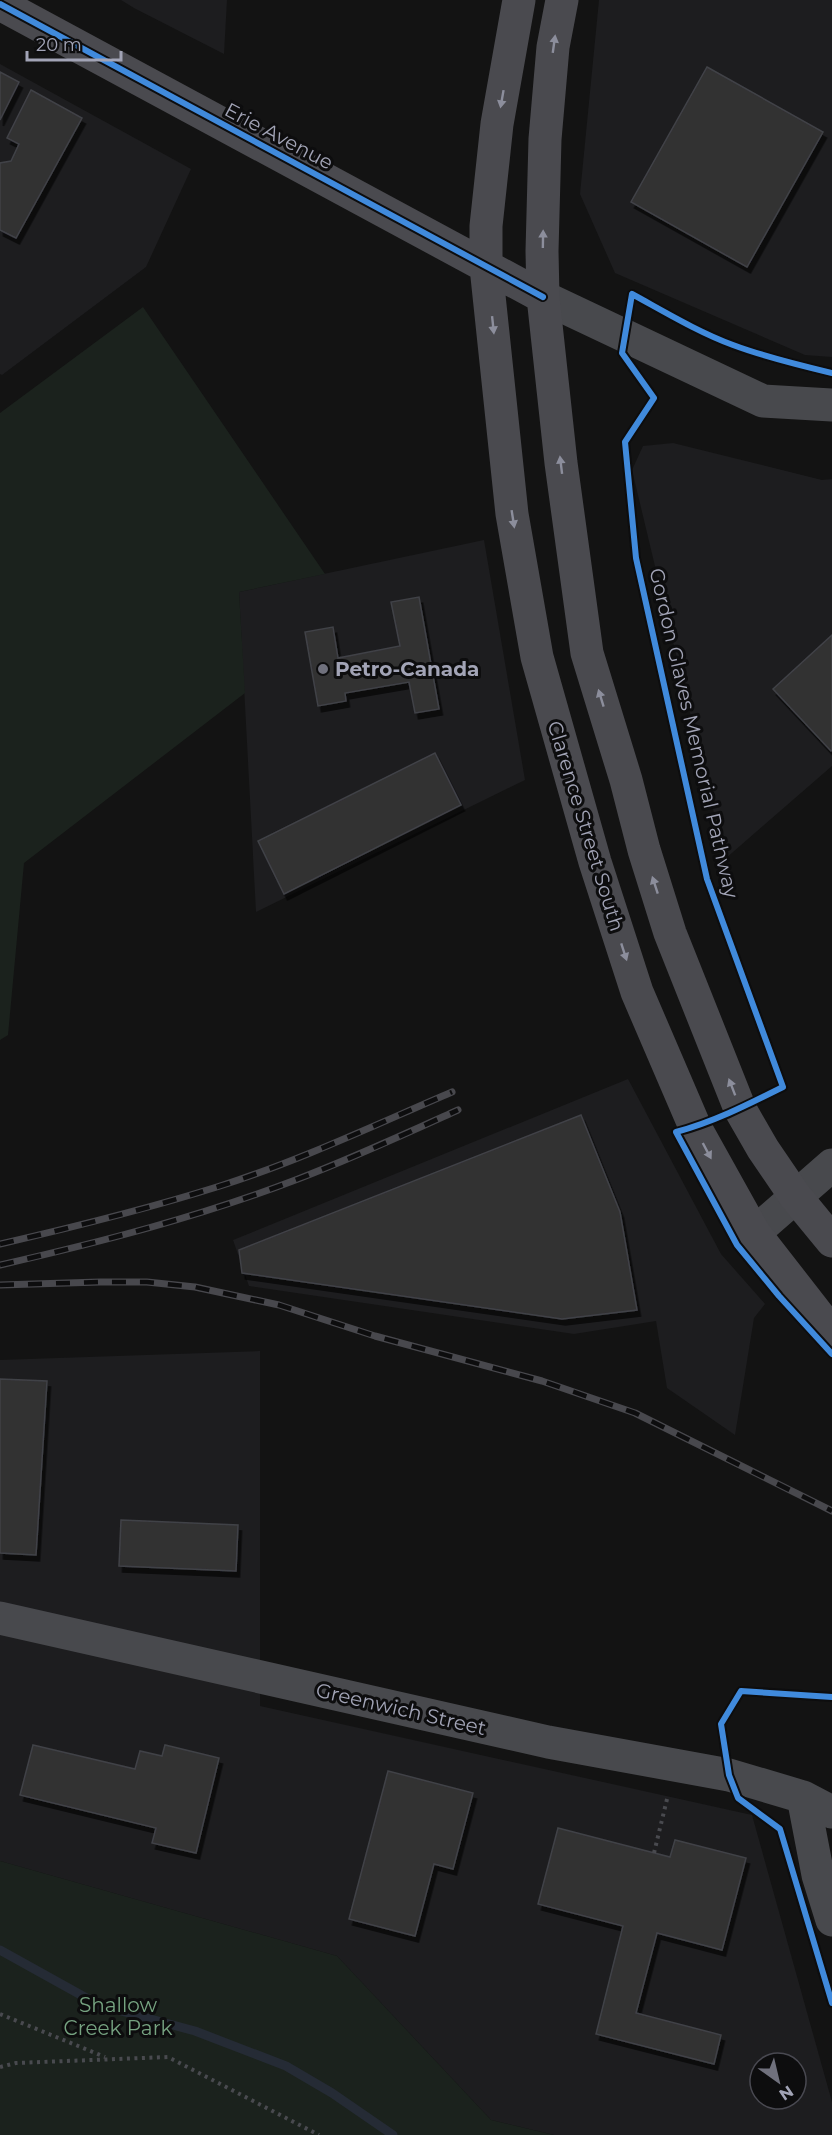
<svg xmlns="http://www.w3.org/2000/svg" width="832" height="2135" viewBox="0 0 832 2135" font-family="Montserrat,sans-serif">
<style>
.built{fill:#1d1d1f;fill-rule:evenodd}
.green{fill:#1b221d}
.lines{fill:none;stroke-linecap:round;stroke-linejoin:round}
.stream{stroke:#252b35;stroke-width:9}
.building{fill:#313033;stroke:#414247;stroke-width:1.5;filter:url(#shadow)}
.path{stroke:#494a4f;stroke-width:4;stroke-dasharray:3 4.5;stroke-linecap:butt}
.minor{stroke:#48494d;stroke-width:33}
.major{stroke:#4a4a4f;stroke-width:33}
.rail-casing{stroke:#48484d;stroke-width:7}
.rail{stroke:#0d0d0e;stroke-width:4.5;stroke-dasharray:14;stroke-linecap:butt}
.cycleway-casing{stroke:#0d0d0e;stroke-width:10}
.cycleway{stroke:#408adc;stroke-width:6}
.oneway{fill:#8c8e9c}
.poi-dot{fill:#70717d;stroke:#0d0d0e;stroke-width:2}
.labels{text-anchor:middle;dominant-baseline:central;stroke-width:6;stroke-linejoin:round;paint-order:stroke}
.street-label{font-size:20px;fill:#a2a4b6;stroke:#0d0d0e}
.poi-label{font-size:20px;font-weight:bold;fill:#a2a4b6;stroke:#0d0d0e;text-anchor:start}
.park-label{font-size:20px;fill:#76a381;stroke:#0d0d0e}
</style>
<defs>
<filter id="shadow"><feDropShadow dx="3.5" dy="6" stdDeviation="0" flood-color="#0009"/></filter>
</defs>
<rect width="100%" height="100%" fill="#131313"/>
<path class="built" d="M121 0H227L224 54 134 8Z
M599 0H832V357L805 355 615 273 580 194Z
M0 64 191 169 146 267 2 375 0 374Z
M673 443 822 480 832 479V766L725 859 632 470 643 446Z
M484 540 525 780 256 912 239 592Z
M628 1079 721 1254 765 1304 754 1318 735 1435 667 1388 656 1321 574 1334 249 1286 233 1240Z
M260 1351V1706L752 1815 832 2102V2135H554L491 2120 337 1956 0 1861V1360ZM760 2063H796V2099H760Z"/>
<path class="green" d="M143 307 325 574 239 592 245 693 24 863 8 1035 0 1040V413Z
M0 1861 337 1956 491 2120 554 2135H0Z"/>
<g class="lines">
<path class="stream" d="M0 1950 99 2005 195 2031 286 2066 332 2093 393 2135"/>
</g>
<path class="building" d="M707 67 823 132 747 267 631 202Z
M0 72 19 82 0 120Z
M31 90 82 118 16 238 0 230V163L11 161 19 144 7 138Z
M419 597 439 709 415 713 409 682 345 693 346 701 318 706 305 632 333 627 338 658 400 646 391 602Z
M832 635V750L831 751 773 689Z
M435 753 461 805 284 894 258 841Z
M581 1115 620 1212 637 1310 562 1319 242 1273 239 1250Z
M0 1379 47 1381 36 1555 0 1553Z
M121 1520 238 1525 236 1571 119 1566Z
M33 1745 135 1769 140 1751 162 1756 165 1745 219 1758 196 1853 152 1843 156 1828 20 1795Z
M388 1771 473 1793 453 1869 434 1864 415 1936 349 1919Z
M558 1828 670 1857 675 1840 746 1858 722 1950 657 1933 636 2013 721 2035 714 2064 596 2034 623 1926 538 1904Z"/>
<g class="lines">
<path class="path" d="M654 1853 668 1795
M0 2014 105 2057
M0 2067 16 2063 168 2057 319 2135"/>
<path class="minor" d="M543 297 763 401 832 405
M754 1233 832 1165
M0 1618 548 1742 729 1775 803 1797 832 1812
M803 1797 818 1875 832 1920"/>
<path class="major" d="M519 0 497 124 486 226V267L512 514 537 657 595 862 637 992 695 1127 754 1233 832 1333
M562 0 553 47 545 139 542 251 543 297 561 463 587 653 626 780 644 850 670 933 740 1109 763 1149 795 1196 832 1241
M0 4 543 297"/>
<g class="rail-casing">
<path id="rail" d="M0 1244C74 1227 147 1209 220 1186 299 1161 375 1125 452 1092
M0 1265C101 1242 202 1216 298 1179 353 1158 405 1134 458 1110
M0 1285 100 1282H147L195 1287 279 1305 375 1336 542 1381 635 1413 832 1511"/>
</g>
<use href="#rail" class="rail"/>
<g class="cycleway-casing">
<path id="cycleway" d="M0 4 543 297
M832 373C798 365 765 357 733 345 698 332 665 312 632 294L622 353 654 398 625 442 636 558 707 879 783 1087C749 1104 714 1122 676 1132L737 1245 779 1296 832 1354
M832 1697 741 1691 721 1724 729 1775 738 1798 780 1829 832 2003"/>
</g>
<use href="#cycleway" class="cycleway"/>
</g>
<defs><path id="oneway-solid" d="M-6-.8H1V-3.2L6.5 0L1 3.2V.8H-6Z" transform="scale(1.5)"/></defs>
<g class="oneway">
<use href="#oneway-solid" transform="translate(554 44) rotate(-82)"/>
<use href="#oneway-solid" transform="translate(502 99) rotate(100)"/>
<use href="#oneway-solid" transform="translate(543 239) rotate(-89)"/>
<use href="#oneway-solid" transform="translate(493 325) rotate(84)"/>
<use href="#oneway-solid" transform="translate(561 465) rotate(-97)"/>
<use href="#oneway-solid" transform="translate(513 519) rotate(81)"/>
<use href="#oneway-solid" transform="translate(601 698) rotate(-107)"/>
<use href="#oneway-solid" transform="translate(655 885) rotate(-108)"/>
<use href="#oneway-solid" transform="translate(624 952) rotate(72)"/>
<use href="#oneway-solid" transform="translate(732 1087) rotate(-111)"/>
<use href="#oneway-solid" transform="translate(707 1151) rotate(62)"/>
</g>
<circle class="poi-dot" cx="323" cy="669" r="6"/>
<g class="labels">
<g class="street-label">
<text transform="translate(279 136) rotate(28)">Erie Avenue</text>
<text transform="translate(694 733) rotate(77)">Gordon Glaves Memorial Pathway</text>
<text transform="translate(586 826) rotate(73)">Clarence Street South</text>
<text transform="translate(401 1709) rotate(13)">Greenwich Street</text>
</g>
<g class="poi-label">
<text x="335" y="669">Petro-Canada</text>
</g>
<g class="park-label">
<text x="118" y="2005">Shallow<tspan x="118" dy="23">Creek Park</tspan></text>
</g>
</g>
<g transform="translate(778 2081) rotate(146)"><circle r="28" fill="#0d0d0e" stroke="#494951" stroke-width="1.5"/>
<path d="M0-4.5L10 22L0 15L-10 22Z" fill="#70717d"/>
<text y="-9" font-size="16" font-weight="bold" text-anchor="middle" fill="#a2a4b6">N</text>
</g>
<path d="M27 51v9h94v-9" fill="none" stroke="#a2a4b6" stroke-width="3"/>
<text x="36" y="51" font-size="18" fill="#a2a4b6" stroke="#0d0d0e" stroke-width="4.5" paint-order="stroke">20 m</text>
</svg>
